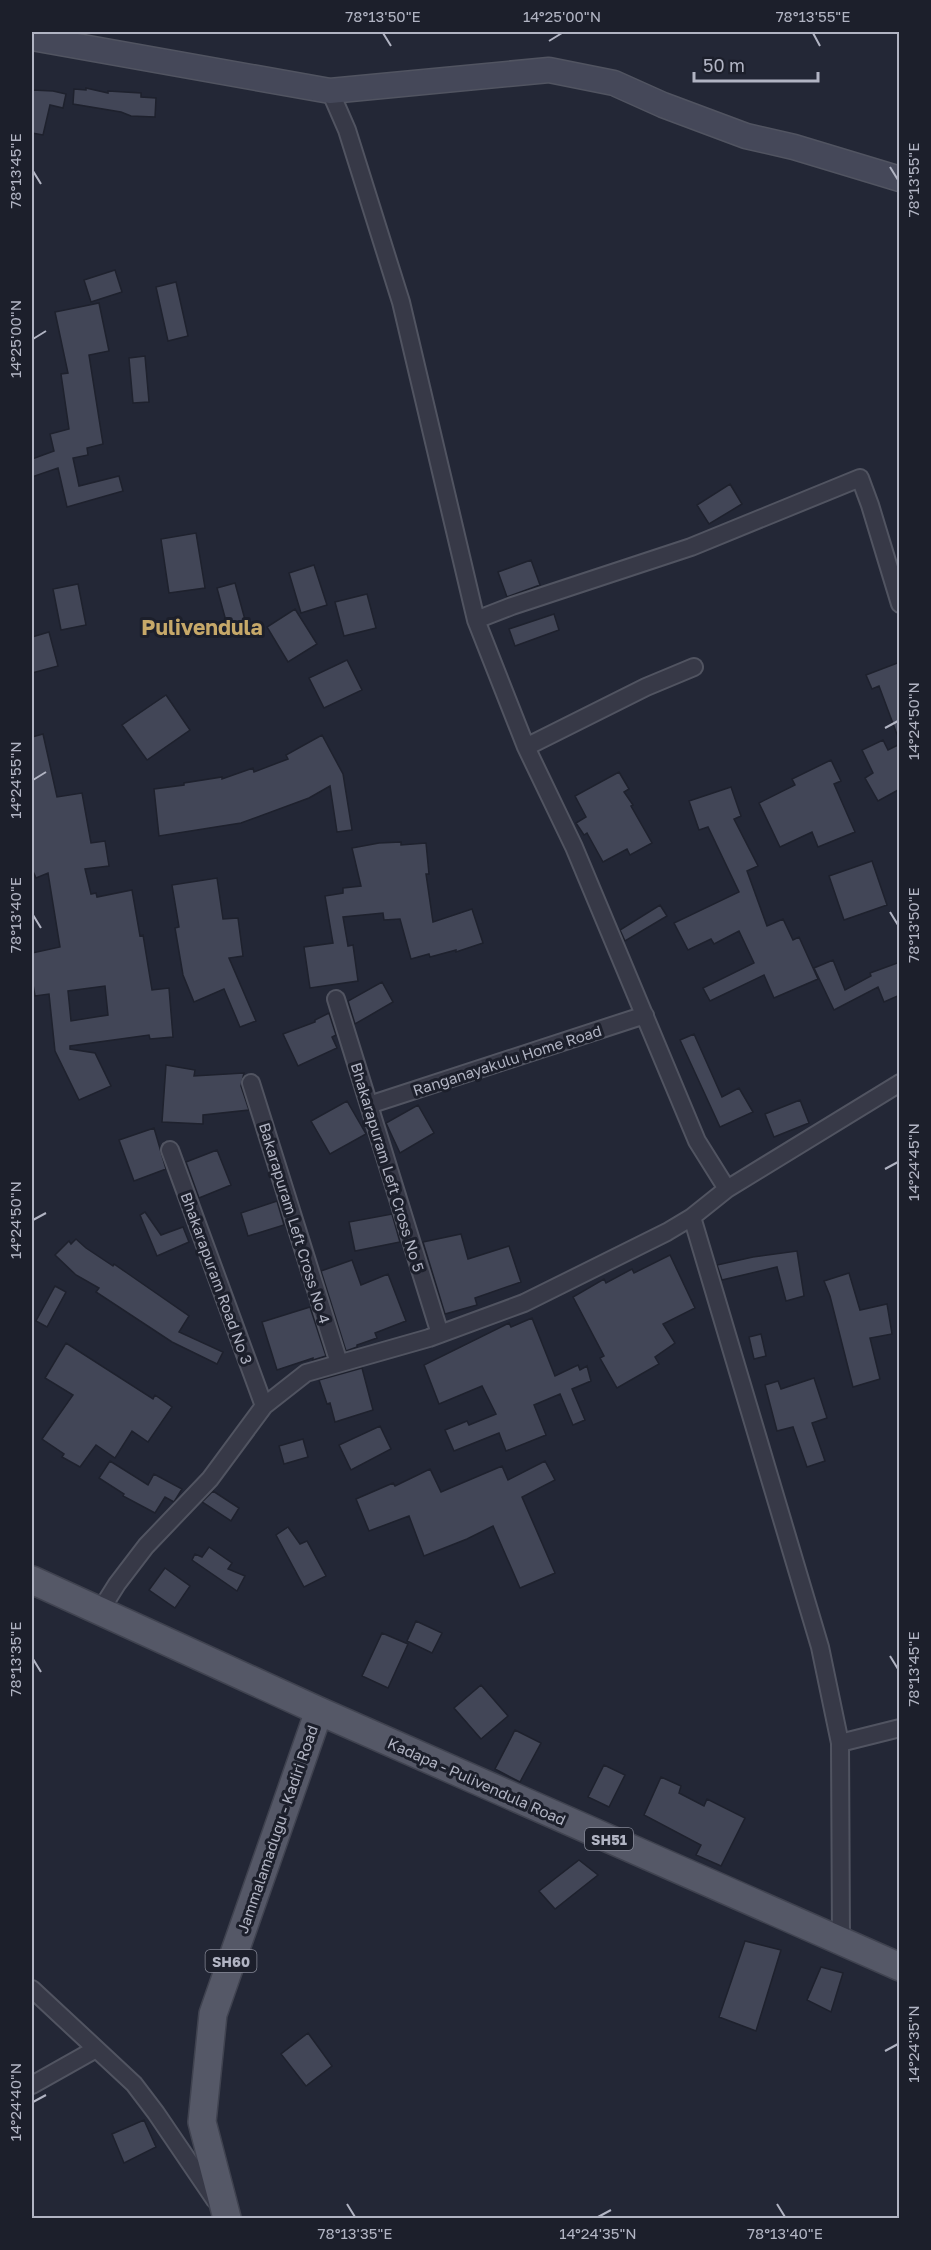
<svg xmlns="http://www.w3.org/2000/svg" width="931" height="2250" viewBox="0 0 931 2250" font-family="'Golos Text',sans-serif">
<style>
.building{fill:#424657;stroke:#1e212d;stroke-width:1.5;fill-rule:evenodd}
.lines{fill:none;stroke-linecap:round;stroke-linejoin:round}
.street-casing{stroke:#515461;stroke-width:20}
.secondary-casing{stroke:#515461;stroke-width:27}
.primary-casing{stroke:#404350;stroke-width:30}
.street{stroke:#373947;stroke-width:16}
.secondary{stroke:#454859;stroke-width:24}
.primary{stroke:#555867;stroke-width:27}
.ticks{fill:none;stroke:#b1b4c3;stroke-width:2}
.labels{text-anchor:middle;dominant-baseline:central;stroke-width:6;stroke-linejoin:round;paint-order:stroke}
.shield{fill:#1c1f2b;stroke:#848795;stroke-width:1.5}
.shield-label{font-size:14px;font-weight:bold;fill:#b1b4c3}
.street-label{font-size:15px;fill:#b1b4c3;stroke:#1c1f2b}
.district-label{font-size:21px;font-weight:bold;fill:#c6a869;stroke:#1c1f2b}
.neatline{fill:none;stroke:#b1b4c3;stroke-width:2}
.ticks-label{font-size:15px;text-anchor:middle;fill:#b1b4c3}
</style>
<rect width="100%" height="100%" fill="#232736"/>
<path class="building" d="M86 88 108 93V91L141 93V97L156 98 155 117 131 116 121 112 73 104 74 89 86 90Z
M32 90 53 91 66 94 63 108 50 105 43 135 32 133Z
M115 270 122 292 91 302 84 280Z
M176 282 188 336 168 341 156 287Z
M99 303 109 351 89 355 103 444 87 448 88 455 73 458 79 486 119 476 123 491 67 507 58 468 32 477V459L54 451 50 434 69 429 61 374 68 373 55 312Z
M145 356 149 402 133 403 129 358Z
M730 484 742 504 709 524 697 505Z
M196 533 205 588 169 593 161 539Z
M531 560 540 585 507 597 498 572Z
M314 565 327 605 301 613 289 573Z
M235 583 247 627 229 632 217 588Z
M78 584 86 625 61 630 53 589Z
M367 594 376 628 344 636 335 602Z
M295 609 317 644 288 662 267 627Z
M554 614 559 630 515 646 509 629Z
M49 632 58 666 32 673V637Z
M347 660 362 690 324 708 309 678Z
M900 662V737H898L879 686 872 689 866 675Z
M166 695 190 730 147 760 122 725Z
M43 734 57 797 82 793 91 843 105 841 109 866 85 869 91 894 96 893 97 897 132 890 140 936 143 935 152 990 169 988 173 1037 150 1039 149 1035 70 1046V1049L95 1053 111 1086 79 1100 55 1051 49 994 35 996 32 979V953L60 947 48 873 36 878 32 869V737ZM105 986 108 1015 71 1021 68 991Z
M322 735 343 774 352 830 337 832 330 786 309 798 241 823 159 836 154 789 184 785V783L222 777V779L253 768 254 772 288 759 286 755Z
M883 740 888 750 900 744V789L878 801 865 778 873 773 862 750Z
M831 760 841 781 834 784 855 832 818 847 812 832 780 847 759 803 795 785 792 779Z
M619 772 629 789 624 792 633 805 631 806 652 843 630 855 627 849 603 862 587 833 584 835 576 823 586 817 575 796Z
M731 787 741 816 734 819 758 866 747 871 767 926 783 919 793 940 799 937 818 979 774 998 764 975 710 1001 703 988 754 963 739 931 714 944 711 939 688 950 674 923 739 892 708 827 699 830 689 801Z
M401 842V845L426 843 429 874H426L433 922 472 909 483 943 456 952V950L430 957 429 954 411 959 400 919 384 920 383 913 343 917 348 946 353 945 358 981 310 988 304 947 333 943 325 896 343 893V888L361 886 352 848 379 843Z
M872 861 887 905 844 920 829 876Z
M217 878 223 919 238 918 243 956 229 958 256 1021 240 1027 224 989 194 1002 183 975 175 928 179 927 172 885Z
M660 905 667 916 625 941 620 930Z
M833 960 845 990 871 976 870 973 900 962V995L884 1002 878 987 834 1010 814 968Z
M382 982 393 1002 355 1024 348 1001Z
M329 1013 336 1035 332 1037 337 1048 298 1066 283 1034 315 1022V1020Z
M694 1034 722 1097 739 1088 753 1112 720 1127 680 1040Z
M166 1065 195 1070 194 1076 244 1073 241 1086 249 1110 203 1115V1124L162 1122Z
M800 1100 809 1123 774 1137 765 1114Z
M347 1101 366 1134 330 1154 311 1121Z
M418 1105 434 1133 400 1153 386 1123Z
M154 1128 166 1169 134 1181 119 1140Z
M217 1150 231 1185 199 1198 186 1162Z
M277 1201 284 1225 248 1236 241 1213Z
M145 1212 161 1235 183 1227 189 1242 157 1256 140 1215Z
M392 1214 400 1242 355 1251 349 1222Z
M461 1234 468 1259 509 1246 521 1282 475 1298 477 1305 445 1314 423 1242Z
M76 1239 86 1248 113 1266 114 1264 127 1273 189 1316 179 1332 223 1352 217 1364 172 1342 96 1292 99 1288 76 1275 55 1255 69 1241 71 1244Z
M797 1251 804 1296 786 1301 777 1267 722 1280 717 1265 753 1257Z
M670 1255 695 1308 663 1324 675 1343 655 1357 659 1364 617 1388 600 1358 604 1356 573 1297 604 1279 606 1283 632 1269 634 1273Z
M352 1260 361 1285 388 1274 406 1321 375 1333 377 1338 357 1345V1347L346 1351 321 1271Z
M849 1273 860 1310 887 1304 892 1334 870 1338 880 1379 853 1387 830 1296 824 1281Z
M55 1286 66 1292 47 1327 36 1321Z
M310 1307 326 1356 313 1360V1358L277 1370 262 1322Z
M532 1318 555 1376 578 1365 580 1370 587 1366 591 1381 572 1389 585 1420 573 1425 560 1394 534 1405 546 1435 506 1451 499 1433 454 1451 445 1430 467 1421 469 1425 496 1414 482 1386 439 1404 424 1365 509 1323 511 1327Z
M761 1334 766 1356 754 1359 749 1337Z
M66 1343 153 1399 155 1395 172 1407 148 1442 132 1431 115 1458 96 1445 80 1467 62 1457 64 1454 42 1439 73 1395 45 1378Z
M362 1368 373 1410 335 1422 330 1403 327 1404 319 1380Z
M814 1378 827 1418 812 1423 825 1461 807 1467 793 1427 777 1431 765 1385 778 1381 781 1389Z
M380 1426 391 1449 351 1470 339 1445Z
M303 1439 308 1457 284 1464 279 1446Z
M110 1461 148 1485 154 1474 182 1489 174 1502 165 1497 155 1513 123 1496 124 1494 99 1478Z
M545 1461 555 1480 522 1497 555 1573 520 1588 493 1526 467 1539 424 1556 409 1516 369 1531 356 1499 393 1483 395 1486 430 1469 441 1492 502 1466 508 1480Z
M213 1491 239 1508 231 1521 202 1502Z
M288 1527 300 1544 307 1541 326 1576 304 1587 276 1535Z
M209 1547 232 1563 228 1569 245 1576 237 1591 192 1560 195 1554 202 1557Z
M165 1568 190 1586 175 1608 149 1590Z
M416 1621 442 1633 432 1653 407 1641Z
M382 1633 408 1644 388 1688 362 1676Z
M481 1685 508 1716 481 1739 454 1708Z
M515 1730 541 1743 520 1782 495 1769Z
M604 1765 625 1775 609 1807 588 1797Z
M661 1777 681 1786 679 1793 704 1806 707 1799 745 1818 721 1866 696 1855 701 1845 644 1815Z
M579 1860 598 1875 555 1909 539 1891Z
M745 1941 781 1950 756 2031 719 2017Z
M821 1967 843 1973 831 2012 807 2000Z
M308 2033 332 2066 306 2086 281 2054Z
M144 2120 156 2147 124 2163 112 2134Z"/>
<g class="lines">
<g class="street-casing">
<path id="street" d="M330 91 347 130 401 302 476 620 526 747 574 847 697 1141 727 1189
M476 620 512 606 691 547 860 478 870 505 900 604
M526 747 646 687 694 667
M336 999 440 1334
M251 1083 339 1363
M369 1105 645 1015
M170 1150 264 1406
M692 1217 820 1647 840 1743 841 1942
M100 1611 117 1584 146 1546 210 1479 264 1406 306 1373 429 1338 524 1303 667 1232 692 1217 727 1189 900 1083
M840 1743 900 1728
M32 1989 134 2084 156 2113 215 2200
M32 2085 96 2049"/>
</g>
<g class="secondary-casing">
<path id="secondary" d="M32 38 330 91 549 70 614 83 663 105 746 136 794 147 900 179"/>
</g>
<g class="primary-casing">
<path id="primary" d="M32 1580 319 1711 900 1967
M227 2218 202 2122 213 2014 319 1711"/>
</g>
<use href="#street" class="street"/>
<use href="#secondary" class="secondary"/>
<use href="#primary" class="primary"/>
</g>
<path class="ticks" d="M383 33 391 46M813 33 820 46M549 41 562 33M890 167 898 180M33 171 41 184M33 339 46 331M885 728 898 721M33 780 46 772M890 912 898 925M33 915 41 928M885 1169 898 1162M33 1220 46 1213M890 1656 898 1669M33 1659 41 1672M885 2051 898 2044M33 2102 46 2095M347 2204 355 2217M777 2204 785 2217M598 2217 611 2210"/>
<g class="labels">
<g class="shield">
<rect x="585" y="1828" width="48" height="22" rx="4.5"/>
<rect x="205.5" y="1950" width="51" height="22" rx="4.5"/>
</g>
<g class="shield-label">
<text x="609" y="1839">SH51</text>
<text x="231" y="1961">SH60</text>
</g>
<g class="street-label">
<text transform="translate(507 1060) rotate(-18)">Ranganayakulu Home Road</text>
<text transform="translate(388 1167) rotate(73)">Bhakarapuram Left Cross No 5</text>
<text transform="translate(295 1223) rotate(73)">Bakarapuram Left Cross No 4</text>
<text transform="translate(217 1278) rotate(70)">Bhakarapuram Road No 3</text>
<text transform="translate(477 1781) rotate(24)">Kadapa - Pulivendula Road</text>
<text transform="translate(277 1829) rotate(-71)">Jammalamadugu - Kadiri Road</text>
</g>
<g class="district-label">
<text x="202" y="627">Pulivendula</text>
</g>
</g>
<rect width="931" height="2250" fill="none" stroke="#1c1f2b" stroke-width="66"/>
<path d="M694 72v9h124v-9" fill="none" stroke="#b1b4c3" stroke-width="3"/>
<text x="703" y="72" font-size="18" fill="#b1b4c3" stroke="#1c1f2b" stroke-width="4.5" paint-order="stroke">50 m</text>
<rect x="33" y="33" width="865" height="2184" class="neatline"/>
<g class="ticks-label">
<text x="383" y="22">78°13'50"E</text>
<text x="562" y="22">14°25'00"N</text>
<text x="813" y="22">78°13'55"E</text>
<text transform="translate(16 171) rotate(-90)" y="5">78°13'45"E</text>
<text transform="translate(914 180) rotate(-90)" y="5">78°13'55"E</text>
<text transform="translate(16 339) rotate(-90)" y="5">14°25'00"N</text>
<text transform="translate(914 721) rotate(-90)" y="5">14°24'50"N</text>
<text transform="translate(16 780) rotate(-90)" y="5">14°24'55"N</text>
<text transform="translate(16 915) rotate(-90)" y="5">78°13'40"E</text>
<text transform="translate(914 925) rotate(-90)" y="5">78°13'50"E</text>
<text transform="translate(914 1162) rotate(-90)" y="5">14°24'45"N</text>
<text transform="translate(16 1220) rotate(-90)" y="5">14°24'50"N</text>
<text transform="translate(16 1659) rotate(-90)" y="5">78°13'35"E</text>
<text transform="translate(914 1669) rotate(-90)" y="5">78°13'45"E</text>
<text transform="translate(914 2044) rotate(-90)" y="5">14°24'35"N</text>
<text transform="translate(16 2102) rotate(-90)" y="5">14°24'40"N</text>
<text x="355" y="2239">78°13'35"E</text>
<text x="598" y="2239">14°24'35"N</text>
<text x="785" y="2239">78°13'40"E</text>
</g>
</svg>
